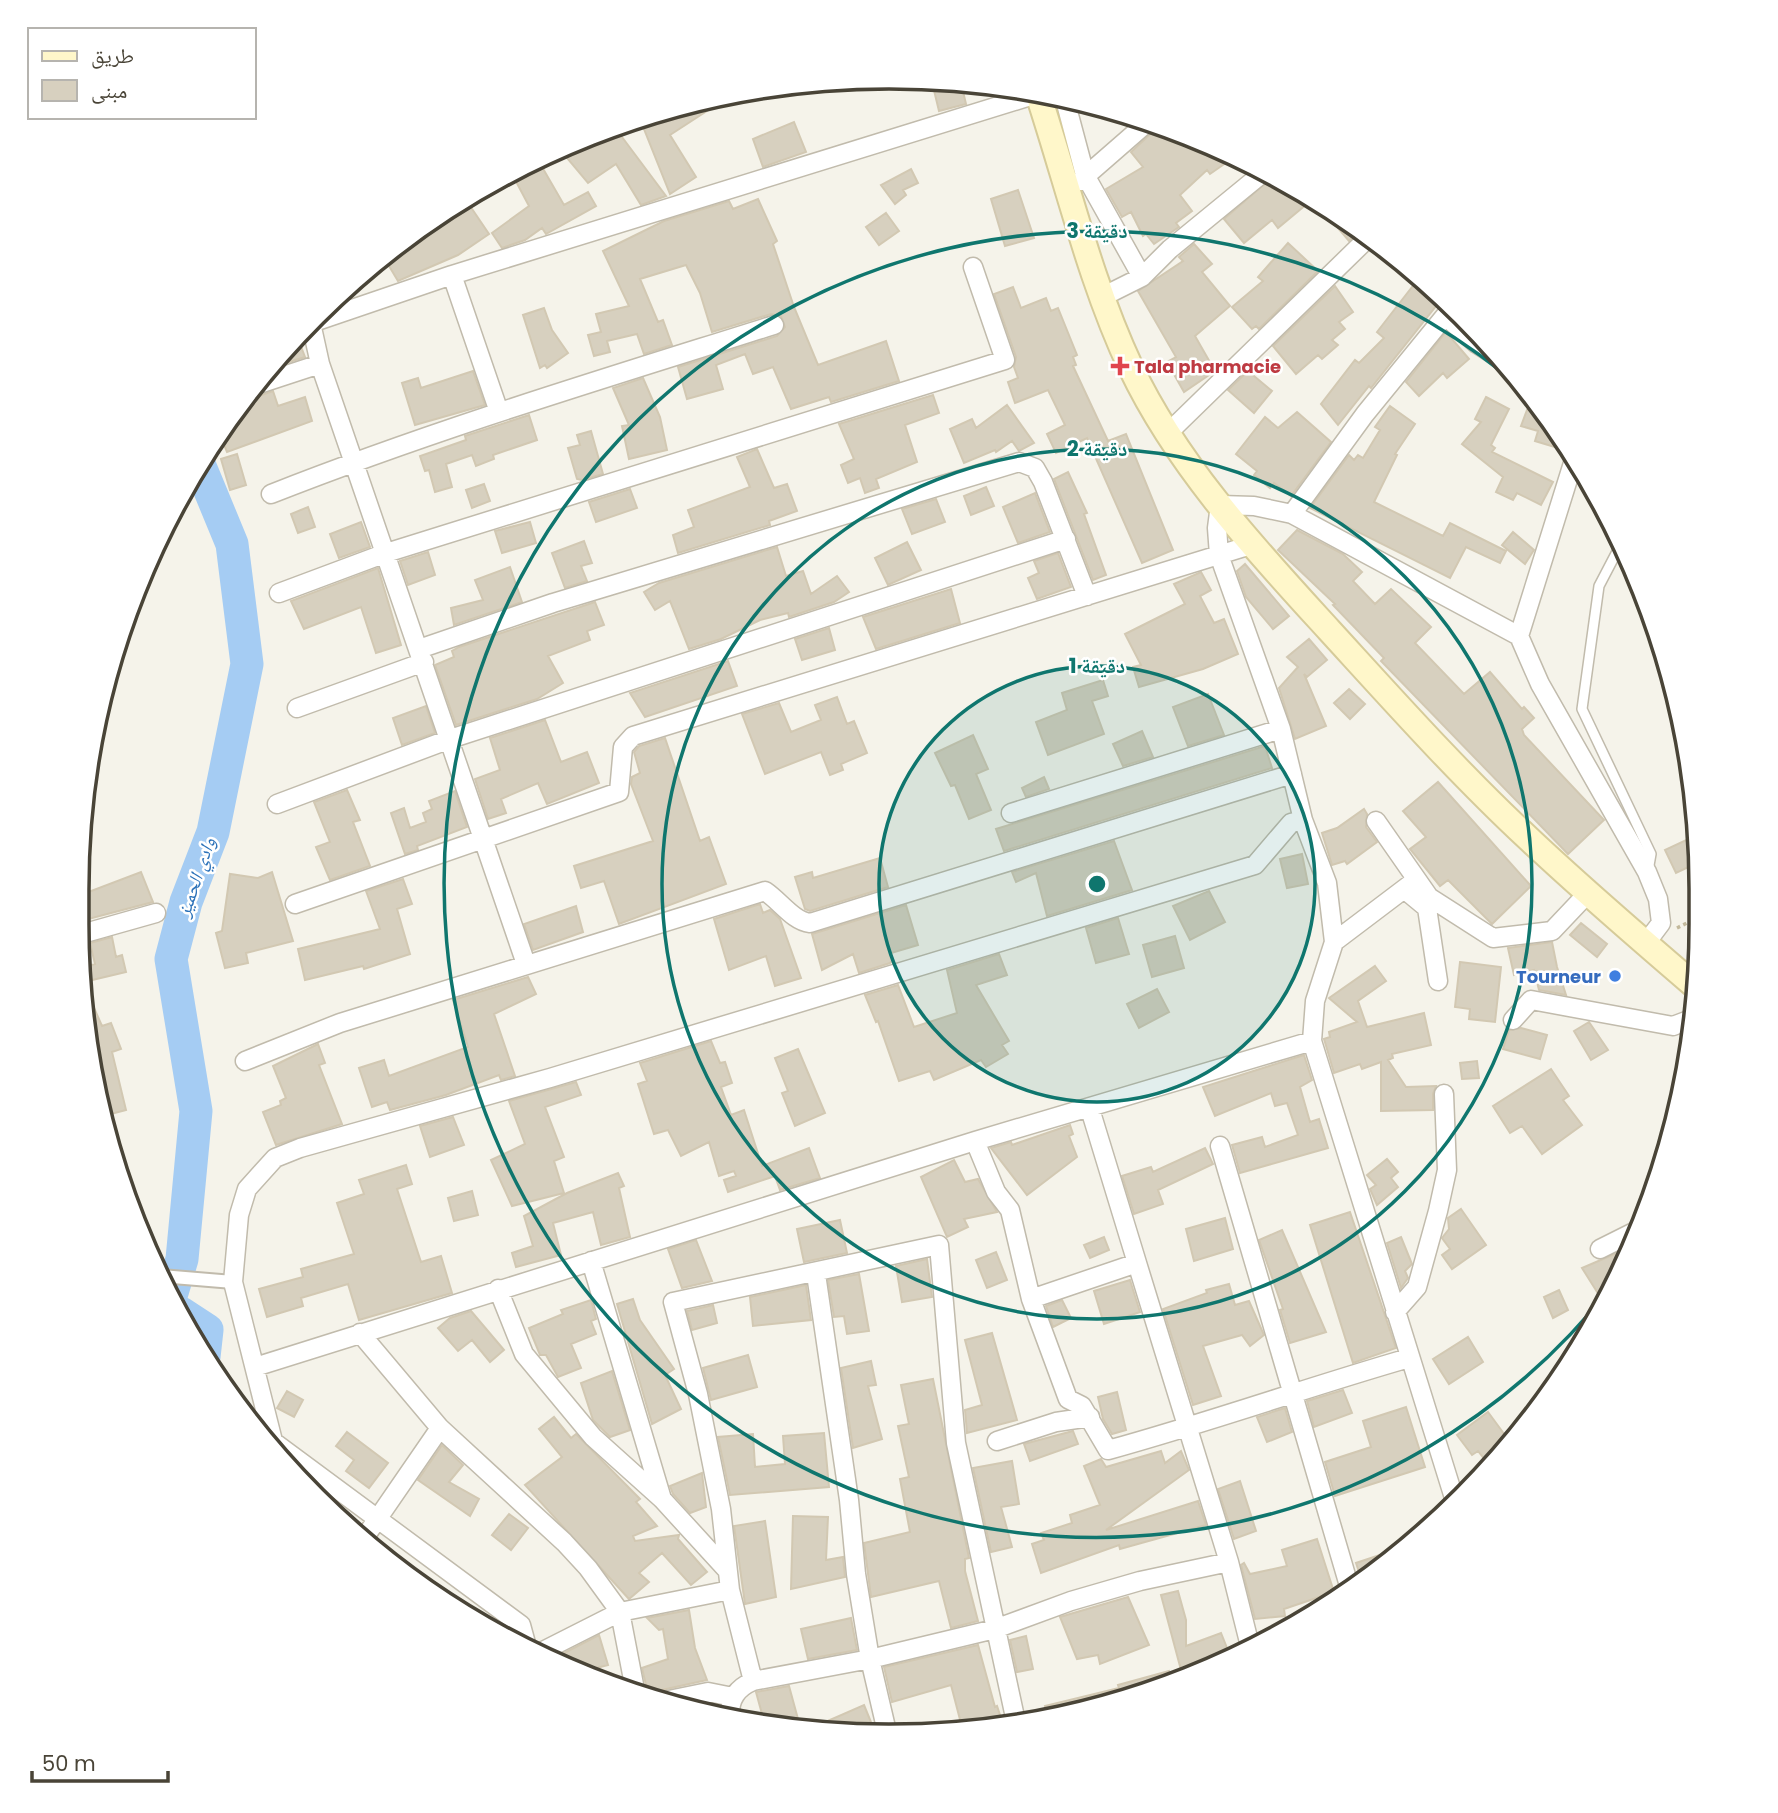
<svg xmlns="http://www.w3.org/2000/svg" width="1778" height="1813" viewBox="0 0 1778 1813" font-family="Poppins,'Noto Naskh Arabic',sans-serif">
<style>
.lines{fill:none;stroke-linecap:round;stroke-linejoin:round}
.stream{stroke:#a5ccf3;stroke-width:5}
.river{stroke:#a5ccf3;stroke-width:33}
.building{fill:#d7d0bf;stroke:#d2c8b2;stroke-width:2}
.service-casing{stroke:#c1bbac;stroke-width:12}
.pedestrian-casing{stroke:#c1bbac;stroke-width:16}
.minor-casing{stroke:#c1bbac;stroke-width:21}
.secondary-casing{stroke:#d6cb99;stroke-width:28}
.path{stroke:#c3b99c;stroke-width:3.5;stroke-dasharray:3.5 3.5;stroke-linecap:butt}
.service{stroke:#fff;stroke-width:9}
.pedestrian{stroke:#fff;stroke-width:12}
.minor{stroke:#fff;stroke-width:18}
.secondary{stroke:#fff7ca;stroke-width:24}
.ring{fill:none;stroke:#0f766e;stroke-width:3.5}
.health-dot{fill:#e0444e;stroke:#fff;stroke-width:2.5}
.shop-dot{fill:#3f7fe0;stroke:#fff;stroke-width:2.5}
.labels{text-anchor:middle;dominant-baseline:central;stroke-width:5;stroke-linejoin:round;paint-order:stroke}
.health-label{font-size:18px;font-weight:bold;fill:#be3a42;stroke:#fff;text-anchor:start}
.shop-label{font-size:18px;font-weight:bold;fill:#366cbe;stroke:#fff;text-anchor:end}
.water-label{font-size:19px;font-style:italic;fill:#2c72b9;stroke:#fff}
.rim{fill:none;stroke:#494437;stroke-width:3.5}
.centre{fill:#0f766e;stroke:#fff;stroke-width:3.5}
.ring-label{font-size:21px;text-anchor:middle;font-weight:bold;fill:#0f766e;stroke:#fff;stroke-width:5;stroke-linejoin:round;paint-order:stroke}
</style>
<rect width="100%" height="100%" fill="#f5f3ea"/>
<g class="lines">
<path class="stream" d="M191 1332 207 1330"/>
<path class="river" d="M171 1296 182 1259 196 1111 171 959 186 902 213 832 247 664 232 544 199 464
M181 1313 207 1330 204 1357"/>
</g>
<path class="building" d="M932 82 961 83 966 104 939 111Z
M730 96 670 135 696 177 670 194 640 119 679 105Z
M794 122 806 152 763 167 753 139Z
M1160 125 1233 158 1210 174 1207 170 1180 195 1192 211 1176 223 1179 227 1154 244 1146 234 1143 236 1131 212 1122 217 1106 189 1143 167 1131 152Z
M616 129 666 196 641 205 616 164 588 183 562 152 573 144Z
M538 160 564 205 588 192 596 206 546 234 542 228 525 240 502 248 492 233 529 206 512 174Z
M911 169 918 183 903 190 906 195 895 204 881 185Z
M1274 176 1313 199 1278 228 1272 220 1244 243 1224 219Z
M1018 190 1034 238 1005 246 991 199Z
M758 199 777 241 773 244 794 307 818 365 886 341 899 381 831 402 829 397 791 409 773 367 753 374 745 354 716 365 723 389 687 399 678 367 777 336 785 327 781 316 771 314 712 332 700 293 686 265 640 279 658 322 663 320 672 345 644 354 637 334 607 341 610 352 594 356 588 335 601 332 596 314 629 306 603 251 664 221 729 201 733 209Z
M466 200 489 234 458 255 398 281 383 256 395 245Z
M1330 211 1358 231 1349 241 1326 214Z
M886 213 899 231 879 245 866 227Z
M1288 243 1318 271 1259 329 1256 326 1252 329 1232 307 1263 281 1258 277Z
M1194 244 1212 264 1202 272 1230 306 1195 336 1215 371 1184 392 1167 362 1176 357 1138 291 1183 261 1179 257Z
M1419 278 1440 301 1371 388 1369 386 1338 425 1321 404 1355 360 1359 363 1384 338 1377 332Z
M1335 286 1353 312 1339 322 1345 329 1332 340 1338 345 1322 359 1318 355 1296 374 1273 346Z
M1013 287 1021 308 1046 298 1051 311 1058 308 1077 355 1073 357 1076 365 1073 366 1108 441 1126 434 1173 550 1142 563 1087 438 1056 453 1047 434 1065 425 1048 390 1015 403 1008 382 1018 378 1014 367 1016 357 994 294Z
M544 308 552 330 568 353 547 368 545 365 540 368 523 315Z
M1446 332 1469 359 1447 378 1443 373 1419 396 1406 382Z
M297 336 305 357 267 369 279 353Z
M473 371 485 405 415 425 402 383 418 378 421 388Z
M1248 371 1272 391 1254 413 1228 390Z
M643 378 660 417 667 450 629 459 622 426 629 425 613 388Z
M273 391 278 406 305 397 312 421 227 452 220 435 234 415 250 409 246 399 249 394 259 396Z
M933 395 939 413 905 425 917 462 876 479 879 488 865 493 860 478 848 483 841 465 854 459 839 424Z
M1486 397 1509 409 1491 445 1495 448 1492 452 1553 482 1541 505 1517 493 1513 500 1496 492 1503 477 1462 444 1481 422 1475 419Z
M1536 399 1548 419 1568 451 1535 441 1538 431 1521 426 1527 410 1535 412Z
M1007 405 1034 443 1019 451 1012 441 996 452 995 450 964 463 950 429 972 419 976 428Z
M1390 406 1415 424 1395 454 1397 455 1374 502 1443 536 1450 523 1506 551 1500 563 1466 547 1450 578 1310 508 1349 455 1354 460 1358 455 1363 458 1380 430 1375 427Z
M1297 412 1331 442 1291 496 1274 483 1270 488 1254 475 1257 471 1236 454 1265 417 1278 428Z
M529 415 537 440 493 455 494 459 476 466 472 455 446 464 452 487 435 492 429 470 425 471 420 456 466 440 465 436Z
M591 431 603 474 582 480 577 479 568 448 580 445 577 435Z
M757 449 774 488 787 484 797 511 769 521 770 525 678 553 673 535 694 527 688 510 750 487 737 457Z
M237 454 246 485 230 490 221 459Z
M1068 472 1087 513 1084 514 1106 575 1093 580 1054 479Z
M484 484 490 501 472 508 466 490Z
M986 487 994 506 971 515 964 496Z
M630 489 637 508 596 522 589 502Z
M1035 493 1050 532 1018 543 1003 507Z
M936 499 945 522 912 534 902 509Z
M308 507 315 527 298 533 291 514Z
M361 522 370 547 339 558 330 534Z
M530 522 536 543 502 553 495 531Z
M1297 530 1343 554 1362 572 1353 581 1375 604 1391 589 1431 627 1415 643 1464 694 1490 672 1522 709 1524 707 1534 718 1522 729 1524 735 1604 820 1568 854 1381 661 1384 658 1333 605 1335 604 1278 550Z
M1513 532 1534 550 1525 564 1502 545Z
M584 541 592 563 581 566 587 581 565 588 552 553Z
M907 542 921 570 888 585 875 558Z
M777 547 786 576 803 571 811 594 837 576 849 592 834 602 789 617 788 613 760 620 721 639 689 649 670 601 655 610 644 592 659 583Z
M428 552 435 575 408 585 400 561Z
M1058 553 1071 587 1037 599 1028 578 1039 573 1034 561Z
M1245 564 1289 616 1273 629 1246 597 1237 571Z
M510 567 522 602 454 625 451 608 483 600 475 580Z
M378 568 401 645 376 653 361 607 304 629 291 601Z
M1201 572 1211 590 1200 596 1214 623 1224 619 1238 654 1203 669 1139 687 1133 667 1141 665 1125 634 1185 604 1174 584Z
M951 589 960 623 876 649 863 617Z
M595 602 604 625 587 631 590 640 548 656 563 683 537 699 456 725 435 665 454 657 452 651 459 647Z
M829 628 835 650 802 660 795 639Z
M1309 639 1327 660 1307 677 1304 674 1326 726 1295 739 1279 688 1298 667 1287 657Z
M728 661 737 686 645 717 630 693Z
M1103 680 1108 696 1092 701 1104 734 1048 755 1036 722 1067 710 1062 693Z
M1349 689 1365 704 1350 719 1334 703Z
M1208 694 1224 735 1188 746 1173 707Z
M837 697 847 724 854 721 867 753 841 764 843 770 830 775 821 752 765 774 742 714 779 703 791 732 821 720 815 705Z
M426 706 435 733 402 745 393 718Z
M545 720 561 762 587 752 599 783 547 804 538 783 501 799 506 813 488 819 475 779 500 770 490 738Z
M1142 731 1153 757 1123 766 1113 744Z
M973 735 988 769 976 774 991 810 969 819 955 785 951 786 935 753Z
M665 738 700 841 709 837 726 884 619 924 604 881 581 888 574 866 653 841 631 784 632 777 640 773 634 752 639 746Z
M1265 746 1272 768 1004 851 996 829Z
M1044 777 1049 789 1026 797 1022 788Z
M1438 782 1531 886 1492 924 1448 880 1440 886 1410 849 1426 837 1403 811Z
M347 790 360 820 353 822 370 866 330 880 316 847 330 842 314 802Z
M455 791 467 827 417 846 418 850 405 854 391 813 404 808 410 828 426 822 423 813 432 809 429 801Z
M1364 809 1367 814 1366 827 1377 842 1347 864 1345 861 1332 865 1322 833 1337 828Z
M1699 834V862L1676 873 1665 850Z
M1114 841 1132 890 1116 895 1047 916 1036 873 1016 882 1012 872Z
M1302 854 1308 884 1287 888 1280 859Z
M880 858 888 887 810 911 805 909 795 877 812 872 813 878Z
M141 872 153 902 77 922 78 896Z
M272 872 293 941 246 953 248 963 225 968 216 933 222 931 230 874 258 878Z
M403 879 412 904 397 909 410 954 364 969 363 966 305 980 298 949 380 929 366 891Z
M1209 891 1225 922 1190 940 1173 906Z
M760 904 763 913 770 910 780 919 801 978 775 986 766 956 729 970 714 919Z
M906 905 918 945 891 953 893 960 890 963 859 973 853 954 822 970 812 934Z
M576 906 583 932 533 950 524 924Z
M1118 918 1129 954 1096 963 1086 928Z
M1581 923 1607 944 1597 957 1570 935Z
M1175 936 1184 968 1152 977 1143 945Z
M112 937 116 957 122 955 126 972 88 981 84 967 95 964 90 943Z
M1552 942 1557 967 1566 995 1539 990 1534 970 1514 975 1508 948Z
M999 954 1007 975 976 985 1009 1041 1002 1045 1008 1054 986 1067 981 1060 934 1080 930 1071 899 1081 878 1021 876 1022 865 995 898 985 914 1027 957 1013 947 970Z
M1460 962 1501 967 1495 1022 1469 1019 1470 1009 1455 1007Z
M1375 966 1386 981 1358 1001 1367 1027 1424 1013 1431 1045 1392 1054 1393 1058 1388 1060 1406 1087 1436 1086 1433 1094V1110L1381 1111V1062L1362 1069 1360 1064 1334 1073 1324 1039 1330 1037 1329 1032 1357 1022 1329 998Z
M528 977 536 994 494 1014 515 1076 501 1080 499 1075 446 1095 390 1110 387 1102 372 1107 359 1068 384 1060 389 1076 468 1047 453 1000Z
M1157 989 1169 1012 1139 1028 1127 1004Z
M87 992 102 1026 111 1023 121 1049 112 1052 126 1110 103 1116 93 1083 84 993Z
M1589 1022 1608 1050 1591 1060 1574 1031Z
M1521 1028 1547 1035 1540 1059 1503 1049 1509 1030Z
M711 1041 720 1063 725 1062 732 1083 721 1087 731 1115 744 1110 762 1166 809 1148 820 1178 780 1190 775 1176 728 1192 724 1180 736 1176 734 1171 719 1176 709 1142 681 1156 668 1130 654 1134 638 1084 647 1081 640 1063Z
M318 1044 325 1063 319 1065 342 1124 276 1145 263 1112 281 1105 280 1101 286 1098 273 1066Z
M798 1049 825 1113 795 1126 782 1093 788 1091 775 1058Z
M1304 1055 1312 1080 1300 1087 1310 1122 1319 1119 1328 1148 1240 1173 1232 1145 1262 1137 1265 1147 1298 1135 1287 1103 1275 1106 1271 1093 1215 1116 1203 1087Z
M1477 1061 1479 1078 1462 1079 1460 1063Z
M1551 1069 1569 1096 1563 1100 1582 1125 1542 1154 1522 1126 1510 1133 1493 1106Z
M576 1082 581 1095 545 1107 564 1157 554 1161 564 1193 512 1206 491 1160 525 1144 509 1101Z
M453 1117 464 1145 430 1157 420 1126Z
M1070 1125 1073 1134 1069 1136 1077 1157 1027 1195 991 1148 1011 1142 1012 1145Z
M1205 1148 1213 1164 1158 1190 1163 1204 1134 1214 1122 1176 1151 1167 1153 1172Z
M1387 1159 1398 1172 1391 1178 1398 1187 1377 1205 1370 1189 1376 1185 1367 1175Z
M954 1160 965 1182 978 1179 997 1212 964 1219 968 1227 947 1237 921 1177Z
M406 1165 412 1184 397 1189 421 1262 441 1256 452 1293 359 1320 348 1284 301 1298 303 1306 267 1317 259 1289 303 1277 301 1269 354 1254 337 1203 364 1194 359 1180Z
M618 1173 624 1186 619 1188 630 1237 601 1245 593 1212 553 1223 561 1255 516 1267 512 1253 533 1246 524 1216 567 1193Z
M472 1191 478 1215 454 1221 448 1198Z
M1461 1209 1486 1245 1452 1269 1442 1255 1450 1249 1442 1238 1449 1229 1448 1218Z
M1350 1212 1396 1348 1353 1363 1310 1225Z
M1225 1218 1233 1249 1194 1261 1186 1229Z
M840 1220 847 1253 804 1262 797 1229Z
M1282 1230 1326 1332 1290 1343 1280 1310 1283 1309 1259 1240Z
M1104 1237 1109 1250 1090 1258 1084 1245Z
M1401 1237 1412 1264 1405 1271 1408 1278 1401 1288 1387 1243Z
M696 1240 712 1281 682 1288 668 1249Z
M996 1252 1007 1280 987 1288 976 1260Z
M1617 1253 1623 1262 1604 1303 1582 1268Z
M927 1259 932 1297 902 1302 896 1266Z
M859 1274 869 1331 847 1334 844 1316 834 1317 828 1280Z
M1130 1280 1140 1312 1104 1324 1094 1291Z
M1229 1284 1235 1305 1249 1301 1264 1335 1250 1346 1242 1335 1203 1346 1221 1396 1193 1405 1163 1309 1207 1293 1206 1290Z
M806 1285 811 1320 753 1326 750 1297Z
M1559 1290 1568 1310 1553 1318 1544 1297Z
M633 1299 640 1320 674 1369 665 1375 681 1409 652 1424 617 1304Z
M591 1300 596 1319 591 1321 596 1334 571 1344 581 1368 558 1377 546 1355H540L529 1328 563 1314 561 1310Z
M1062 1300 1071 1318 1053 1327 1046 1306Z
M713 1305 717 1323 692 1330 687 1311Z
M471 1311 504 1350 490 1362 472 1340 458 1351 438 1328 450 1318Z
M992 1333 1017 1420 967 1433 965 1410 982 1405 965 1340Z
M1468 1337 1483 1362 1449 1384 1433 1359Z
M748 1355 757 1387 711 1400 703 1368Z
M871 1361 876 1385 868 1386 882 1439 853 1448 841 1368Z
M612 1371 630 1430 610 1437 593 1420 581 1383Z
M933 1379 969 1558 965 1559V1571L978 1621 951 1628 939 1581 871 1597 864 1543 910 1532 900 1479 909 1477 898 1426 909 1424 901 1385Z
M1343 1390 1352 1413 1314 1427 1307 1401Z
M287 1391 303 1400 294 1417 277 1408Z
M1117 1392 1126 1430 1112 1434 1103 1419 1098 1397Z
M1406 1407 1425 1467 1335 1496 1325 1462 1371 1447 1363 1421Z
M1285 1408 1292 1432 1267 1442 1257 1417Z
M1488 1412 1510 1442 1485 1460 1478 1451 1472 1455 1457 1435Z
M554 1417 571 1438 576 1434 640 1499 636 1502 657 1526 633 1536 635 1541 679 1535 678 1539 707 1572 691 1585 662 1553 639 1573 649 1582 629 1599 525 1485 562 1457 539 1429Z
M1073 1431 1078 1444 1030 1461 1024 1444Z
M347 1432 388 1463 369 1488 346 1471 354 1460 336 1446Z
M824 1433 829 1487 730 1495 718 1437 753 1434 755 1467 785 1464 783 1436Z
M442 1445 463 1465 449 1482 479 1499 470 1516 418 1480Z
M1161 1451 1165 1463 1181 1451 1189 1470 1106 1530 1198 1501 1206 1525 1120 1549 1119 1545 1041 1573 1032 1544 1044 1540 1041 1533 1072 1523 1070 1515 1100 1505 1084 1466 1101 1459 1106 1467Z
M1012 1461 1019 1504 1001 1507 1012 1547 991 1552 973 1468Z
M702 1473 706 1507 690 1513 673 1494 670 1486Z
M1240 1481 1256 1531 1234 1539 1218 1489Z
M509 1514 528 1528 511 1550 492 1535Z
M793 1516 828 1517 826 1560 843 1557 845 1577 791 1589Z
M765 1521 776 1597 745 1604 734 1526Z
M1317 1539 1334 1592 1284 1609 1285 1616 1255 1619 1241 1565 1244 1563 1250 1574 1287 1566 1282 1550Z
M1407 1546 1384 1568 1362 1581 1356 1563Z
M1178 1591 1186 1620V1646L1221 1633 1231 1658 1187 1675 1185 1670H1181L1161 1595Z
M1128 1597 1149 1645 1100 1664 1098 1655 1077 1659 1060 1617Z
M689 1610 695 1648 707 1680 662 1690 653 1699 649 1698 642 1668 668 1659 663 1629 659 1630 647 1618Z
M851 1618 857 1650 808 1659 801 1629Z
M599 1635 608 1665 581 1672 567 1665 564 1653Z
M1026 1636 1033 1669 1017 1672 1010 1640Z
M978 1645 995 1707 997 1706 1003 1724 963 1731 951 1685 892 1702 884 1667Z
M1169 1671 1172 1681 1099 1708 1047 1717 1045 1706 1119 1688 1118 1685Z
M789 1686 801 1730 765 1725 756 1692Z
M864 1705 875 1732 807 1730Z"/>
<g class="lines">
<g class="service-casing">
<path id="service" d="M1622 542 1599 586 1582 709 1651 854 1648 871"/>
</g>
<g class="pedestrian-casing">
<path id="pedestrian" d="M161 1276 233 1282"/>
</g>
<g class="minor-casing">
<path id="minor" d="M1065 100 1085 175 1142 277
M1080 181 1150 120
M452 275 499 412
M1102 297 1142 277 1170 249 1264 172
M256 385 320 364
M1169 432 1368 238
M1574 460 1519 636 1540 684 1647 872 1658 899 1661 923 1646 943
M271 494C436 429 606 378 774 325
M1292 514 1365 414 1445 316 1477 344 1499 358
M279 593 386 553 1005 360 973 267
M419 649 553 603 1019 462 1035 468 1043 482 1087 596
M297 708 424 662
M277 804 450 739 1066 539
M1011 813 1281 729
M1376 821 1429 897 1493 938 1552 931 1588 893
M1404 889 1427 908 1438 981
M295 904 619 792 623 747 633 736 1251 545
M78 935 156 913
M1334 942 1412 883
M526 964 320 364 311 323 452 275 1037 94
M1513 1020 1531 1000 1673 1026 1694 1018
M245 1061 340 1023 765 891C780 901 793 921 810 923L1292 774
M1090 1109 1137 1263
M975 1141 996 1192 1010 1210 1031 1299 1068 1399 1082 1406 1108 1450C1210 1422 1308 1387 1409 1358
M1220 1146 1350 1589
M1600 1249 1638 1230
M591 1261 662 1499
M816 1274 849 1500 856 1574 870 1659 887 1732
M498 1289 524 1354 593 1437 662 1499 726 1569
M1031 1299 1137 1263 1229 1562
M1395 1312 1417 1287 1438 1211 1447 1170 1444 1094
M360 1333 440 1428 564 1542 588 1568 620 1612 636 1695
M255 1367 975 1141 1312 1041
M997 1441 1056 1422 1090 1417
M275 1443 521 1625 527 1647
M275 1449 233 1282 239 1215 247 1189 275 1158 300 1148 550 1078 1255 865 1291 823 1303 820
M1455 1501 1312 1041 1315 1001 1334 942 1327 883 1303 820 1281 729 1219 555 1217 528 1220 505 1254 506 1292 514 1519 636
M365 1537 440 1428
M730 1590 721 1509 698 1394 673 1302 939 1245 956 1443 1016 1722
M539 1653 620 1612 730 1590 753 1681
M664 1701 708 1692 733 1697
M730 1717C729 1699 737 1688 753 1681L870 1659 995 1629 1071 1601 1140 1581 1229 1562 1251 1650"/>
</g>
<g class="secondary-casing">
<path id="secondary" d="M1038 94C1068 185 1090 281 1131 368 1178 467 1256 550 1329 630 1394 701 1459 774 1529 839 1583 890 1639 938 1695 986"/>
</g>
<path class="path" d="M1677 928 1697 918"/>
<use href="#service" class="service"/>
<use href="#pedestrian" class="pedestrian"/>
<use href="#minor" class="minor"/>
<use href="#secondary" class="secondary"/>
</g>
<circle cx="1097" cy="884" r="218" fill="#0f766e" fill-opacity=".12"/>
<g class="ring">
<circle cx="1097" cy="884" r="218"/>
<circle cx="1097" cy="884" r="435"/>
<path d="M1612 1286A653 653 0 1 1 1534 399"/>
</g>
<path class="health-dot" d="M1116.5 355.5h7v7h7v7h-7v7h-7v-7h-7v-7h7z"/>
<circle class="shop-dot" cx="1615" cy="976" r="7"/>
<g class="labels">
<g class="health-label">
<text x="1134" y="366">Tala pharmacie</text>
</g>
<g class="shop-label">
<text x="1601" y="976">Tourneur</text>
</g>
<g class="water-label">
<text transform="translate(196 877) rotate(-71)">وادي الحميز</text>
</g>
</g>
<path d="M0 0H1778V1813H0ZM889 89H889A800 800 0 0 1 1689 889V924A800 800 0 0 1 889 1724H889A800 800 0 0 1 89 924V889A800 800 0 0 1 889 89Z" fill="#fff" fill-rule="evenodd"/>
<path class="rim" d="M889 89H889A800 800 0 0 1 1689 889V924A800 800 0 0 1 889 1724H889A800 800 0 0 1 89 924V889A800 800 0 0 1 889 89Z"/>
<circle cx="1097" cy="884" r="10" class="centre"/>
<g class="ring-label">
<text x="1097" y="238">3 دقيقة</text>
<text x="1097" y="456">2 دقيقة</text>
<text x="1097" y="673">1 دقيقة</text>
</g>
<rect x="28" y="28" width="228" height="91" fill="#ffffff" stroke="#b6b4af" stroke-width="2"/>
<rect x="42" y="51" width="35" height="10" fill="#fff7ca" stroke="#b6b4af" stroke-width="2"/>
<text x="91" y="63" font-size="21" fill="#494437">طريق</text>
<rect x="42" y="80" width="35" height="21" fill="#d7d0bf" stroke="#b6b4af" stroke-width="2"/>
<text x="91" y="98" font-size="21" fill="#494437">مبنى</text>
<path d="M32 1771v10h136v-10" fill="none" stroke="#494437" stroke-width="3.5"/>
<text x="42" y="1771" font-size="21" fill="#494437" stroke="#ffffff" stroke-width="5" paint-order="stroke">50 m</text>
</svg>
